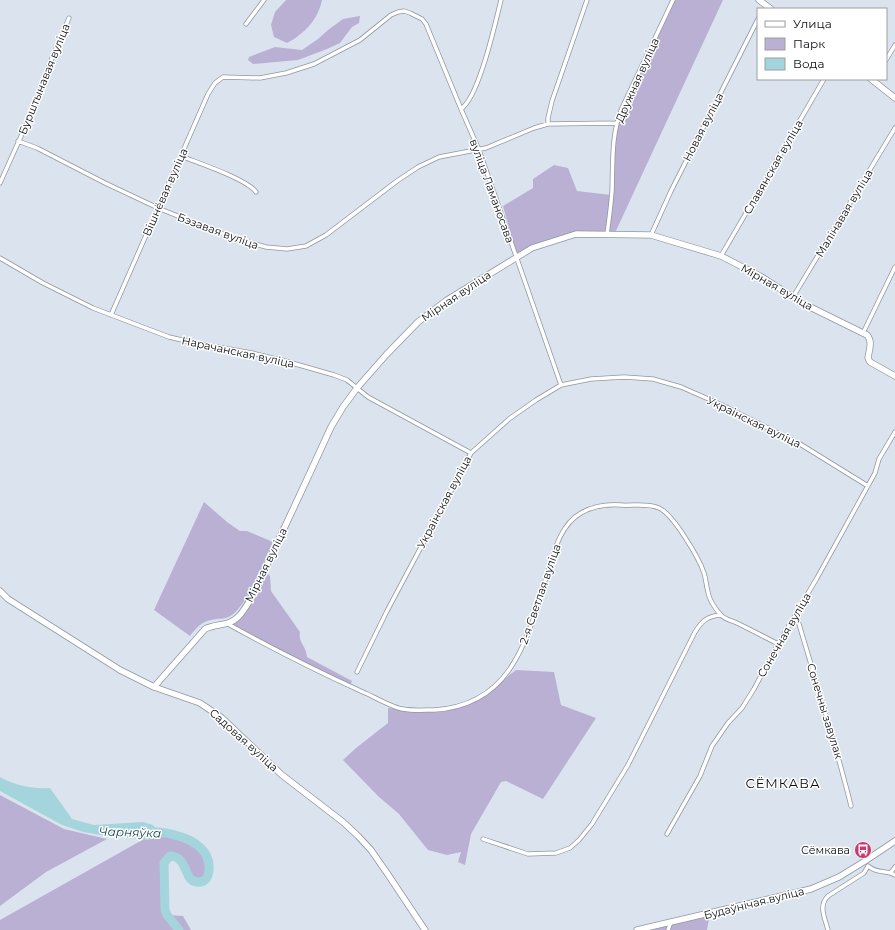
<svg xmlns="http://www.w3.org/2000/svg" width="895" height="930" viewBox="0 0 895 930" font-family="Montserrat,sans-serif">
<style>
.green{fill:#b9b0d3}
.water{fill:#a4d5dd}
.lines{fill:none;stroke-linecap:round;stroke-linejoin:round}
.river{stroke:#a4d5dd;stroke-width:9}
.street-casing{stroke:#8f97a0;stroke-width:5}
.secondary-casing{stroke:#8f97a0;stroke-width:7}
.street{stroke:#fff;stroke-width:3.5}
.secondary{stroke:#fff;stroke-width:5.5}
.labels{text-anchor:middle;dominant-baseline:central;stroke-width:3;stroke-linejoin:round;paint-order:stroke}
.street-label{font-size:11px;fill:#090c0f;stroke:#fff}
.poi-label{font-size:11px;fill:#090c0f;stroke:#fff;text-anchor:end}
.water-label{font-size:12px;font-style:italic;fill:#113f45;stroke:#fff}
.quarter-label{font-size:13px;letter-spacing:1px;fill:#090c0f;stroke:#fff}
</style>
<rect width="100%" height="100%" fill="#dbe4ee"/>
<path class="green" d="M286 0H322C318 20 304 34 287 43L274 37 271 25 275 12Z
M673 0H723L614 235 576 234 532 248 517 257 503 206 533 188V179L554 165 568 168 577 191 611 195 617 123Z
M360 16 359 23 352 27 340 43 327 49 298 60 253 64 248 60 249 57 275 47 302 50 318 39 328 30 343 19Z
M204 502 227 522 240 531H247L273 542C264 560 248 604 232 615 225 620 219 618 211 620 202 621 195 629 190 636L154 610Z
M264 570 270 576 271 591 300 632C298 643 306 645 307 657L352 681 350 686 229 624 238 617Z
M516 670 554 672 561 705 596 718 543 799 506 781 501 782 471 834 465 865 458 862 461 852 447 855 428 850 399 814 378 796 343 760 356 748 388 723V708C419 711 461 711 487 693 497 686 506 677 516 670Z
M0 795 64 829 107 839 46 872 0 906Z
M157 832C173 833 191 838 203 850 210 858 214 884 197 882 183 881 189 857 170 856L164 863 165 884 164 904 167 915 183 916 191 930H0V920L144 839 149 840 156 835Z
M710 913 707 930H637Z"/>
<path class="water" d="M0 777C16 786 33 789 50 788L72 819 94 825 143 822 153 825 157 832 156 835 149 840 144 839 107 836 83 832 62 825 0 791Z"/>
<g class="lines">
<path class="river" d="M145 831C163 832 181 834 196 844 200 847 204 851 206 855 211 864 211 884 197 882 183 881 189 857 170 856L164 863 165 910 167 915 179 930"/>
<g class="street-casing">
<path id="street" d="M501 0C495 24 479 97 461 109L479 150 561 385
M246 24 264 0
M886 60 895 45
M548 124V118L552 101 587 0
M18 141 37 148 105 183 158 208 212 230 231 237 266 247 287 249 306 246 326 235 397 181 418 167 439 157 486 148 534 128 548 124 617 123
M181 156C198 163 247 179 256 192
M0 183 40 94 50 63 69 18
M607 234C609 220 611 205 612 191 613 163 611 134 622 108L673 0
M651 235 671 191 758 19
M721 256 824 79
M0 258 43 283 93 308 169 337 195 343 252 353 285 361 334 375 347 380 368 397 471 453
M793 297 895 128
M111 315 208 94 215 83 223 77 260 78 286 73 314 64 360 40 391 15 398 12 404 11 410 13 422 19 426 24 461 109
M863 333 895 267
M794 618 799 624C817 685 836 745 851 806
M228 624C273 649 319 672 365 693 375 697 393 708 403 709 413 711 424 710 434 710 515 705 528 635 548 571 554 551 561 524 581 513 593 506 607 504 621 505 633 506 648 503 659 508 673 514 699 558 704 573 706 579 706 585 708 592 709 599 715 609 721 615 724 619 733 621 737 623 751 630 765 637 778 644
M357 672 387 611 471 453 509 419 536 400 561 385 591 379 624 377 653 379 681 387 722 405 800 444 868 486
M667 834 700 776 712 746 728 723 742 708 754 689 778 644 817 578 875 473 879 459 895 432
M483 839 528 854 556 853 570 848 579 840 592 824 628 765 695 632C702 621 707 616 721 615
M868 866C879 875 885 869 895 875
M891 872 895 867
M668 930 671 922
M828 930C825 918 818 906 828 896L864 873 868 866"/>
</g>
<g class="secondary-casing">
<path id="secondary" d="M759 0 771 9
M871 79 895 98
M0 591 8 599 120 670 154 687 200 703 222 718 282 775 343 822 358 836 371 850 387 873 425 930
M154 687 205 629C216 623 228 627 238 617 251 604 262 574 270 558 291 514 311 471 331 427L343 407 357 388 386 355 418 322 447 300 532 248 576 234 651 235 721 256 760 276 802 303 867 335C873 342 869 350 868 358L870 362 895 376
M637 930 811 889 839 877 865 861 895 841"/>
</g>
<use href="#street" class="street"/>
<use href="#secondary" class="secondary"/>
</g>
<defs>
<g id="bus-disc" transform="scale(0.9)"><circle r="9.5" fill="#c73b6d" stroke="#fff"/><path d="M-5-6H5V4H4V6H2V4H-2V6H-4V4H-5ZM-3.5-4V0h7V-4ZM-3.5 1.2v1.5H-2V1.2ZM2 1.2v1.5H3.5V1.2Z" fill="#fff"/></g>
</defs>
<g fill-rule="evenodd">
<use href="#bus-disc" x="863" y="850"/>
</g>
<g class="labels">
<g class="street-label">
<text transform="translate(44 79) rotate(-68)">Бурштынавая вуліца</text>
<text transform="translate(637 80) rotate(-66)">Дружная вуліца</text>
<text transform="translate(703 127) rotate(-63)">Новая вуліца</text>
<text transform="translate(773 167) rotate(-60)">Славянская вуліца</text>
<text transform="translate(492 191) rotate(70)">вуліца Ламаносава</text>
<text transform="translate(165 192) rotate(-66)">Вішнёвая вуліца</text>
<text transform="translate(844 213) rotate(-59)">Малінавая вуліца</text>
<text transform="translate(218 231) rotate(20)">Бэзавая вуліца</text>
<text transform="translate(777 287) rotate(30)">Мірная вуліца</text>
<text transform="translate(456 296) rotate(-34)">Мірная вуліца</text>
<text transform="translate(238 352) rotate(12)">Нарачанская вуліца</text>
<text transform="translate(754 422) rotate(26)">Украінская вуліца</text>
<text transform="translate(444 502) rotate(-62)">Украінская вуліца</text>
<text transform="translate(266 565) rotate(-64)">Мірная вуліца</text>
<text transform="translate(540 594) rotate(-71)">2-я Светлая вуліца</text>
<text transform="translate(784 635) rotate(-60)">Сонечная вуліца</text>
<text transform="translate(825 711) rotate(73)">Сонечны завулак</text>
<text transform="translate(244 740) rotate(42)">Садовая вуліца</text>
<text transform="translate(754 903) rotate(-14)">Будаўнічая вуліца</text>
</g>
<g class="poi-label">
<text x="850" y="850">Сёмкава</text>
</g>
<g class="water-label">
<text transform="translate(130 832) rotate(2)">Чарняўка</text>
</g>
<g class="quarter-label">
<text x="783" y="783">СЁМКАВА</text>
</g>
</g>
<rect x="757" y="8" width="130" height="72" fill="#ffffff" stroke="#9d9e9f"/>
<rect x="765" y="21" width="20" height="6" fill="#ffffff" stroke="#9d9e9f"/>
<text x="793" y="28" font-size="12" fill="#090c0f">Улица</text>
<rect x="765" y="38" width="20" height="12" fill="#b9b0d3" stroke="#9d9e9f"/>
<text x="793" y="48" font-size="12" fill="#090c0f">Парк</text>
<rect x="765" y="58" width="20" height="12" fill="#a4d5dd" stroke="#9d9e9f"/>
<text x="793" y="68" font-size="12" fill="#090c0f">Вода</text>
</svg>
